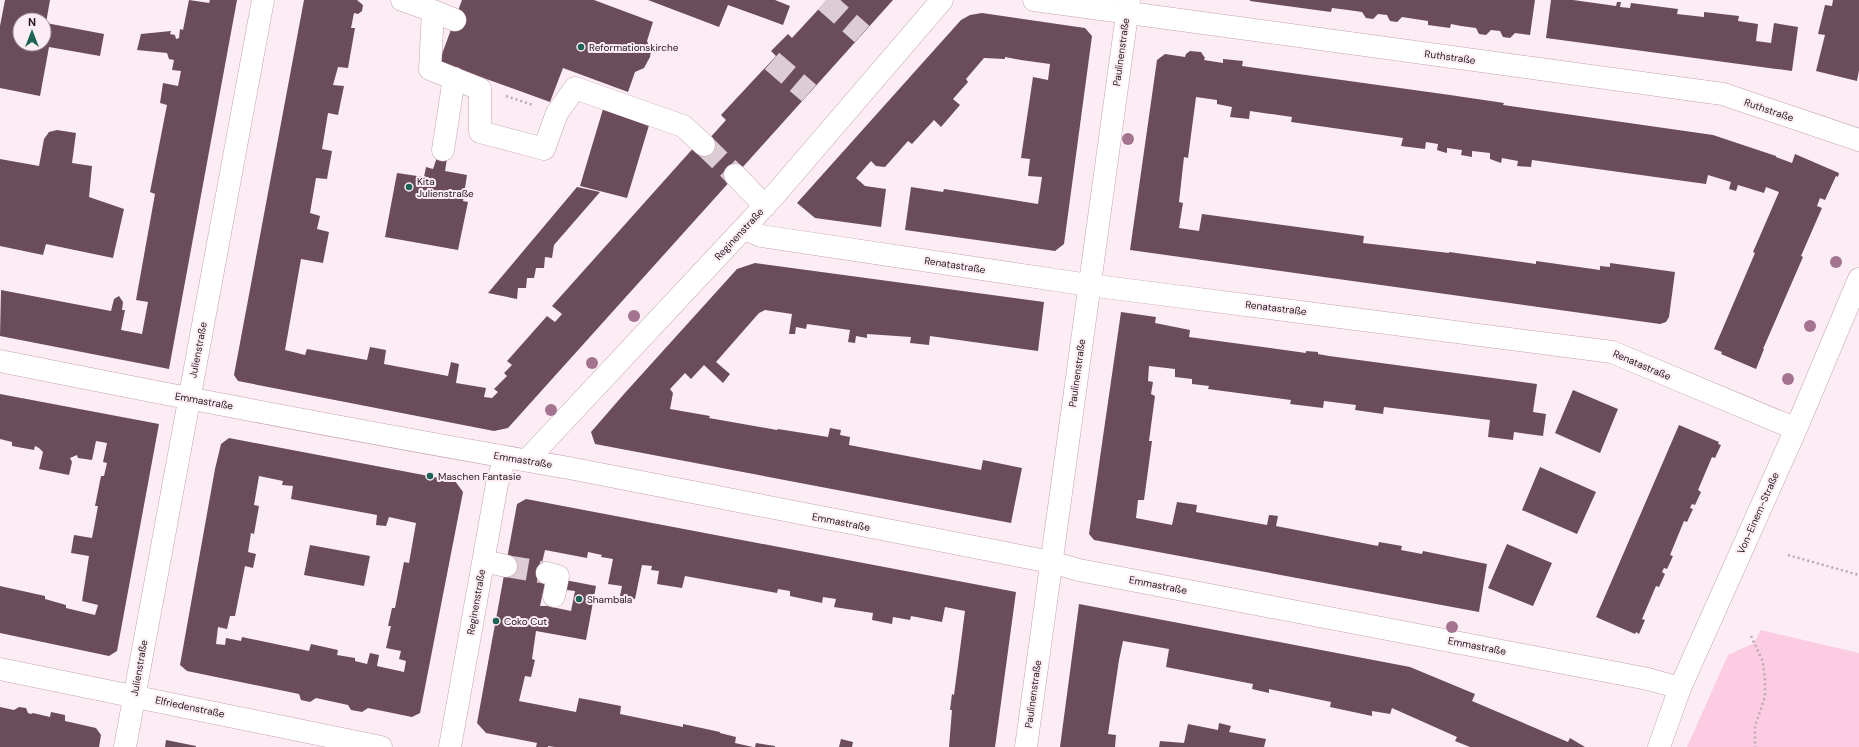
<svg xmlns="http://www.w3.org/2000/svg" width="1859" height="747" viewBox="0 0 1859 747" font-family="'DM Sans',sans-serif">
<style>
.green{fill:#fbcce2}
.building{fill:#6b4c5b;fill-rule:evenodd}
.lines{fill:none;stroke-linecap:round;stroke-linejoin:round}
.minor-tunnel{stroke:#dbcdd3;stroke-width:22;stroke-dasharray:22 11;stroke-linecap:butt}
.minor-casing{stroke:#c4a1b1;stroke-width:23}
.path{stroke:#b8aab1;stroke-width:2.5;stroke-dasharray:2 3;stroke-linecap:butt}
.minor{stroke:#fff;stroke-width:22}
.tree{fill:#a3738f}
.poi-dot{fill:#1c6458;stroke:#fcedf4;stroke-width:1.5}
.labels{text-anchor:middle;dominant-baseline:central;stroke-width:4;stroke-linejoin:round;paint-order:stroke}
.poi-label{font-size:10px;fill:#22151b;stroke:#fcedf4;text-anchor:start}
.street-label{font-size:10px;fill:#22151b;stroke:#fcedf4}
</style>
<rect width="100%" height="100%" fill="#fcedf4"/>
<path class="green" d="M1761 630 1859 653V747H1687L1728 655 1754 643Z"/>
<path class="building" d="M5 0H50L46 23 104 34 100 56 49 47 40 96 0 88V26ZM20 20H44V44H20Z
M189 0 209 3 210 0H237L169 369 0 336 1 290 111 311 114 299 119 296 123 302 122 310H125L121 330 142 334 148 302 136 300 155 194 150 192 167 105 160 103 163 83 178 86 181 71 172 70 174 60 169 59 167 53 137 50 141 34 171 31 170 34 175 35 176 39 179 38 180 29 183 30Z
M304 0H357L363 5 362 11 358 14 354 13 351 28H355L348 68 338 67 333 85 344 86 338 115 328 113 322 149 332 151 327 179 316 178 310 213 320 216 317 229 329 232 323 263 301 259 285 350 305 355 307 349 367 360 370 347 386 350 384 364 448 376 451 362 459 364 456 383 486 388 484 397 492 398 498 392 494 389 507 376 504 373 512 365 507 361 547 316 555 322 562 314 552 306 696 145 700 149 726 120 721 115 776 56 771 51 788 34 792 38 827 0H893L508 428 494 431 238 381 234 375Z
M462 0H594L653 22 647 41 651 51 650 57 644 68 635 72 628 92 563 68 550 102 439 62Z
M648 0H775L790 6 783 25 728 5 719 27Z
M1250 0H1535L1530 35 1515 33 1510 38 1503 37 1500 31 1491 30 1486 35 1479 34 1476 28 1461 26 1451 24 1450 28 1428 25V21L1402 17 1397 22 1390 21 1387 15 1378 14 1373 19 1366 18 1362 12 1348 10 1332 8 1331 12 1250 1Z
M1551 0H1573L1616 6 1617 2H1621L1620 7 1630 8 1631 3 1678 9 1677 14 1704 17V12L1739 16 1738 21 1758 24 1756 41 1771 43 1774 23 1798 27 1792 71 1546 38Z
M1833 0H1859V70L1857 81 1816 71 1825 35 1818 34 1825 5 1832 6Z
M982 13 1085 28 1092 36 1064 244 1055 251 905 230 911 187 943 192 944 189 1038 204 1042 177 1028 176 1030 159 1021 158 1033 77 1048 80 1050 64 1021 60 1005 57V59L984 58 966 79 968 82 953 99 960 105 941 127 934 120 912 144 908 141 885 167 876 166 871 161 856 178 865 186 886 189 881 227 815 218 797 203 961 20 970 15Z
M1190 51 1201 52 1205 58 1204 60 1223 63V59L1243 61 1242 66 1256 68 1450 95 1504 103 1503 105 1713 135 1776 156V157L1792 163 1795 154 1839 173 1838 177 1836 176 1825 200 1820 198 1817 206 1822 208 1801 256 1803 257 1763 349H1764L1756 369 1721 354 1722 352 1714 349 1755 253 1753 252 1779 192 1766 187 1764 193 1738 185 1736 191 1729 189 1731 182 1708 175 1706 184 1532 160 1531 167 1517 166 1518 161 1502 158 1501 163 1490 159V153L1472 151V157L1461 155 1462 150 1447 148V153L1443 152 1437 150 1438 144 1426 142 1425 149 1401 146 1403 138 1291 122 1292 117 1250 111 1249 119 1230 117 1232 107 1217 104V100L1196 97 1188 158 1184 157 1179 202 1183 203 1179 228 1199 231 1202 214 1364 236 1363 243 1449 253V252L1536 264V261L1600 270V266L1610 267V263L1675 272 1669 317 1666 322 1660 324 1130 250 1157 60 1165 54 1185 57 1186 54Z
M456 102 445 171 467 175 463 201 468 202 458 250 385 237 397 173 424 177 426 167 433 169Z
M603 109 650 122 627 198 580 186Z
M57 130 76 133 72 163 92 166 89 197 124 209 113 258 46 244 43 255 0 246V159L39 166 44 139 49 132Z
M577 187 600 192 554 245 552 258 545 257 544 268H536L534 278H527L526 288H518L517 299 488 293Z
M755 263 1044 302 1038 351 930 336 929 345 910 343 911 337 867 334V338L856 336 855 343 848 342 850 330 807 324 806 329 796 327 795 334H789L792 314 765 310 759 313 716 362 730 374 723 383 704 365 691 379 685 373 670 389 673 393 670 409 710 416 709 418 777 430 778 429 828 437 830 428 841 430 840 435 850 437 849 445 981 470 983 460 1022 468 1011 523 595 444 591 432 624 394 737 269Z
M1121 312 1156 317 1155 323 1190 330 1189 337 1306 353V351L1318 352V354L1329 356 1537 384 1533 412 1546 414 1543 436 1514 432 1513 440 1488 437 1490 420 1384 407 1383 414 1355 410 1356 405 1324 401 1323 408 1290 404 1291 400 1208 389 1209 386 1192 384V379L1175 377V369L1149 366 1148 381 1153 382 1151 394 1155 396 1149 441H1152L1144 500H1138L1136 518 1172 525 1177 502 1197 505 1196 512 1267 525 1269 515 1278 516 1276 526 1378 546 1379 542 1402 546 1401 550 1422 554 1423 551 1487 564 1479 612 1094 540 1089 534Z
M1573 390 1618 409 1600 453 1555 433Z
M0 394 159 424 117 651 109 656 0 633V586L45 596V599L66 605V608L95 615 98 605 82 601 89 556 71 553 74 535 92 538 98 506H95L101 476H104L107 463 103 462 107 443 96 441 92 460 78 458 77 455 70 458 72 462 69 475 39 469 43 452 39 448 35 446 34 450 12 446V442L0 439Z
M1679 425 1719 442 1718 444 1721 445 1715 458 1712 457 1698 490 1701 492 1695 505 1692 504 1690 508 1693 509 1687 522 1684 521 1670 555 1673 556 1667 569 1664 568 1662 572 1665 574 1659 587 1656 586 1642 619 1645 620 1639 634 1636 632 1635 634 1596 617Z
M229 438 455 481 463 492 420 713 412 717 368 708 362 712 351 710 348 705 316 698 310 702 301 700 299 694 187 671 180 665 215 469 221 444ZM259 476 283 481 282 485 293 486 291 499 377 515 376 525 386 526 389 517 416 523 409 563 404 562 395 608H392L388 626H391L386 648 401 651 399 659 406 661 404 672 377 666 379 655 370 653 367 664 355 661V658L337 655 338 650 311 644 309 651 242 637 241 641 226 638 225 645 216 644 218 627 227 629 230 616H235L245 566 253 568 256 554 248 552 251 533 254 534 259 506 254 505Z
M1540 467 1596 492 1577 534 1522 510Z
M526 499 1016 592 995 747H949L952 710H950L952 694 954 695 965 611 945 607 942 622 911 616 910 620 893 617 892 624 872 620 873 613 834 607 836 599 823 597 822 603 790 596V591L778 589 777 593 685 576 682 588 657 584 659 571 651 570 652 566 642 565 635 599 620 596 622 586 608 584 613 559 601 557 602 555 588 552 587 558 545 550 542 563 549 565 540 606H547L571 611 575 591 567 590 564 585 565 580 596 586 586 640 536 631 532 659 535 660 531 677 525 676 519 701 576 712 579 698 595 701 621 706 620 714 683 727V724L720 732V733L736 737 735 743 753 747H555L548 746V747H536L537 743 486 733 477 723 517 504Z
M1507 544 1552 563 1533 606 1488 588Z
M310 545 370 556 364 586 304 575Z
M1079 604 1410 667 1475 694 1472 701 1568 742 1570 738 1585 747H1470L1455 741 1457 737 1392 708 1390 714 1372 711V716L1330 707 1331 702 1269 689V693L1252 689 1253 684 1166 667 1169 649 1123 641 1119 660 1108 734 1116 735 1115 747H1060Z
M0 707 14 710 19 707 26 708 28 713 31 714 33 713 50 717 51 712 65 715V721L96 728 101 735 99 747H0Z
M1219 723 1231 726 1229 732 1266 739 1264 747H1159L1160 741 1184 743 1188 724 1218 730Z
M841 739 853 742 852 747H839Z
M166 740 196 746V747H165Z
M756 743 775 746V747H755Z"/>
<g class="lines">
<path class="minor-tunnel" d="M825 1 862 34
M772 61 809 93
M704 145 735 175
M506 566 547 573"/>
<g class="minor-casing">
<path id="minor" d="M402 0 433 11 430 69 480 89V132L544 149 557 113 575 88 683 126 704 145
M1034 0 1723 94 1859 140
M433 11 455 20
M443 150 454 78
M735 175 765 206
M745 229 761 236 1089 285 1612 352 1796 429
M0 361C189 399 379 435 569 468L1051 562 1079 570 1648 679 1680 688
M527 460 773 197 942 0
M484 561 506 566
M547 573 558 576 554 596
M0 669 381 747
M125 747 263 0
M450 747 497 484 505 457
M1026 747 1129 0
M1659 747 1680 688 1796 429 1859 279"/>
</g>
<path class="path" d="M506 96 533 105
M1788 555 1859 575
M1751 636 1763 662 1765 681V697L1755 726V747"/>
<use href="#minor" class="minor"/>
</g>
<g class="tree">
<circle cx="1128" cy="139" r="6"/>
<circle cx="1836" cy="262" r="6"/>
<circle cx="634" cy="316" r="6"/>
<circle cx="1810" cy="326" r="6"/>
<circle cx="592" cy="363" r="6"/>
<circle cx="1788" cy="379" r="6"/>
<circle cx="551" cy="410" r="6"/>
<circle cx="1452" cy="627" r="6"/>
</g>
<g class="poi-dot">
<circle cx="581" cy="47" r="4"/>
<circle cx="409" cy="187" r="4"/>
<circle cx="430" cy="476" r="4"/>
<circle cx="579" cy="599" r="4"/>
<circle cx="496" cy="621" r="4"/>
</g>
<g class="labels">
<g class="poi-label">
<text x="589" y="47">Reformationskirche</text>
<text x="417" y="181">Kita<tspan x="417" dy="12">Julienstraße</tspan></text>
<text x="438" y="476">Maschen Fantasie</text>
<text x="587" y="599">Shambala</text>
<text x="504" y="621">Coko Cut</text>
</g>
<g class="street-label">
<text transform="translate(1121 52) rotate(-82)">Paulinenstraße</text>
<text transform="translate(1450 57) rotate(8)">Ruthstraße</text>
<text transform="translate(1769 110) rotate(19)">Ruthstraße</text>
<text transform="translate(739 234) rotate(-47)">Reginenstraße</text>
<text transform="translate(955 265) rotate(9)">Renatastraße</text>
<text transform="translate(1276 308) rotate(7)">Renatastraße</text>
<text transform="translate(198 350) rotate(-79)">Julienstraße</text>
<text transform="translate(1642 365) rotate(23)">Renatastraße</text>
<text transform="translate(1077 373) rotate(-82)">Paulinenstraße</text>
<text transform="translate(204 401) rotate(10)">Emmastraße</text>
<text transform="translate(523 460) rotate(9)">Emmastraße</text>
<text transform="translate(1758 513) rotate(-66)">Von-Einem-Straße</text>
<text transform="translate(841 522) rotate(11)">Emmastraße</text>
<text transform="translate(1158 585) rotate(11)">Emmastraße</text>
<text transform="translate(476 602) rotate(-80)">Reginenstraße</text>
<text transform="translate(1477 646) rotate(11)">Emmastraße</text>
<text transform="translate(139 668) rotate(-80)">Julienstraße</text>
<text transform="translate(1033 694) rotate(-82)">Paulinenstraße</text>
<text transform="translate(190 707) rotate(12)">Elfriedenstraße</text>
</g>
</g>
<g transform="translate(32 32)"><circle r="19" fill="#fcedf4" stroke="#a5979d"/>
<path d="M0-3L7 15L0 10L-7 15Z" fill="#1c6458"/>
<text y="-6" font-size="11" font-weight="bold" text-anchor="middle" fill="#22151b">N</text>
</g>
</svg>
